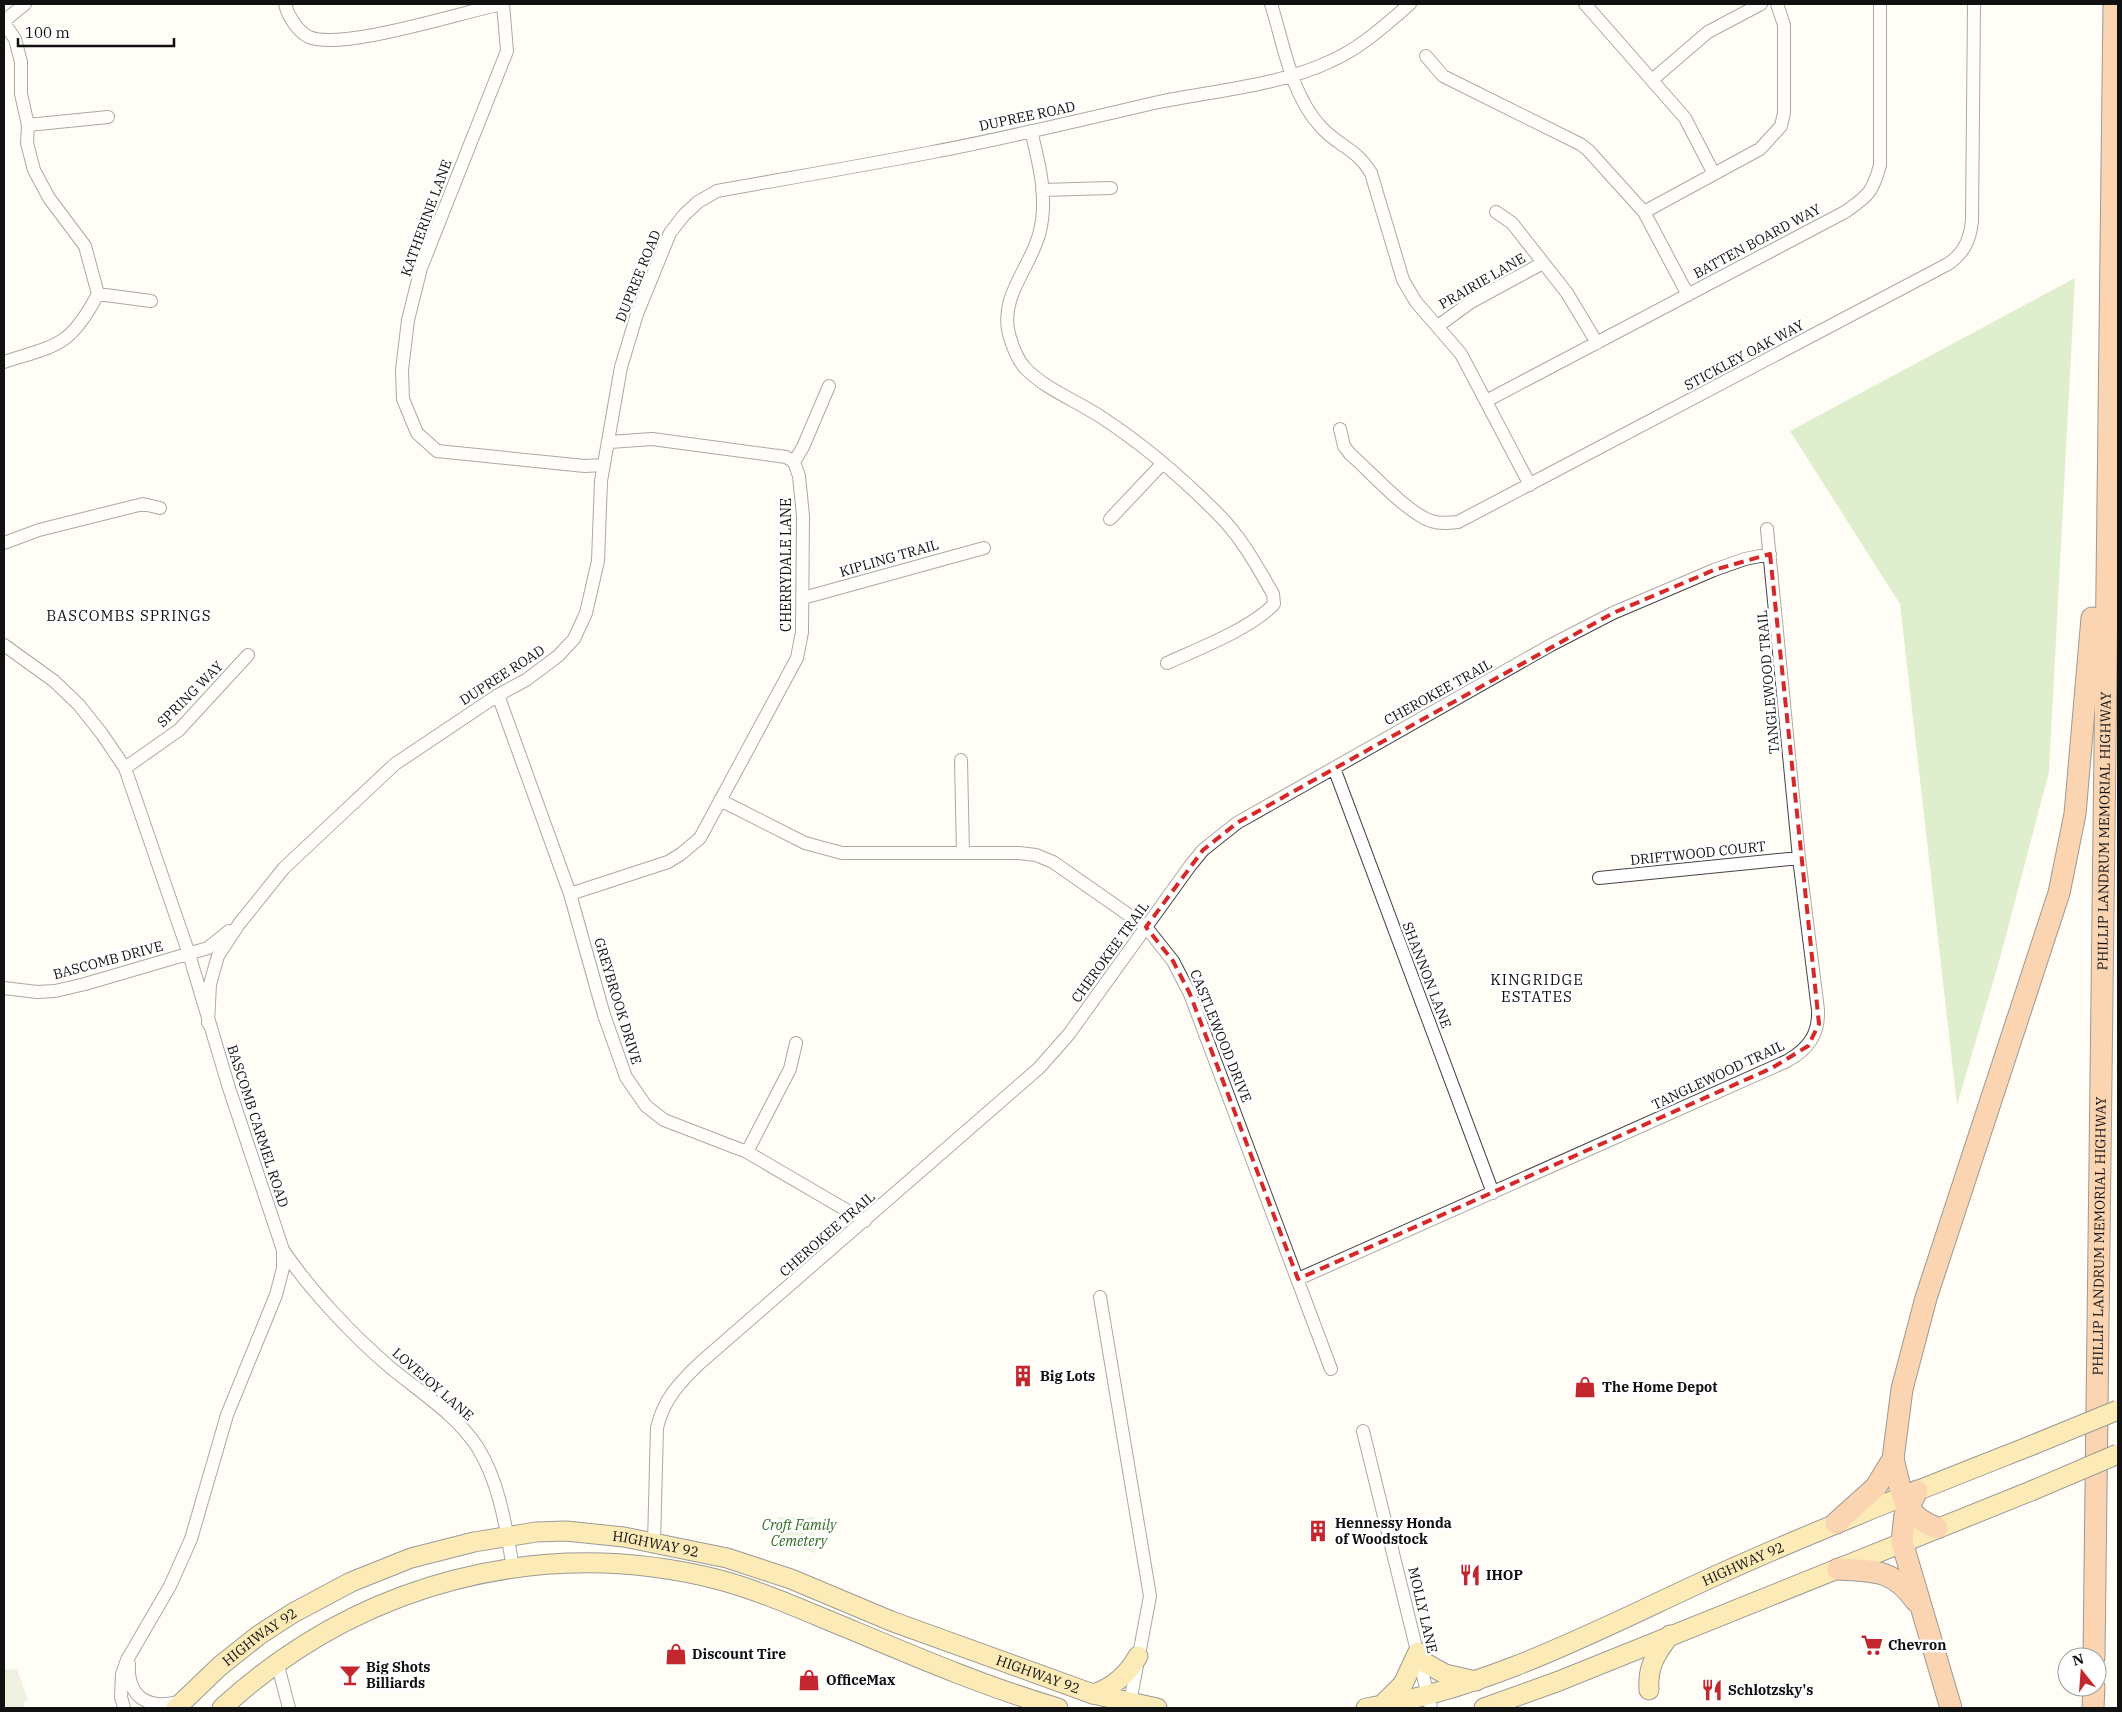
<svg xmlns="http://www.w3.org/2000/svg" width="2122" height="1712" viewBox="0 0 2122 1712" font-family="'IBM Plex Serif',serif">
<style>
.forest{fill:#b9dc9c}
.cemetery{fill:#d9e3c4}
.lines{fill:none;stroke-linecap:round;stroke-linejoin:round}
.street-casing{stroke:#444;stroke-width:14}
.primary-casing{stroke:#222;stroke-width:21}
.highway-casing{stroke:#222;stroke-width:23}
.street{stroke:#fff;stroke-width:12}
.primary{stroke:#f9d66b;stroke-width:19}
.highway{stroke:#f5a25d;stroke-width:21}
.primary-bridge-casing{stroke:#222;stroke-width:21;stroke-linecap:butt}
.primary-bridge{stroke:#f9d66b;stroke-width:19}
.marked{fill:none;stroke:#d62828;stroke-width:4;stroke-dasharray:10 6;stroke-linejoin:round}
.labels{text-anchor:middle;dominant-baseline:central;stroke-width:5;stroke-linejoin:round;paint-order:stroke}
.street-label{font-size:14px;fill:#111;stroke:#fff}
.poi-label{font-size:14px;font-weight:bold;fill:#111;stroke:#fff;text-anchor:start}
.park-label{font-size:14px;font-style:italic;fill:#2f6b1f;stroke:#fff}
.neighbourhood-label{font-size:15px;letter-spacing:1px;fill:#111;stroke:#fff}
</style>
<rect width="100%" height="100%" fill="#fffdf5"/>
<path class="forest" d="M2075 278 2049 772 2000 958 1957 1105 1900 604 1790 431Z"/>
<path class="cemetery" d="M778 1517H814L816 1553 776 1543Z
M4 1669 17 1670 28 1700 23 1702 25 1708H4Z"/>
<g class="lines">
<g class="street-casing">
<path id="street" d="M285 4C288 16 297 31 309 37 342 51 462 12 502 4
M503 4 507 51 421 268 408 320 402 370 403 399 417 433 437 451 585 466 604 465
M1271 4C1284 45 1291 95 1321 127 1338 146 1356 148 1371 173L1403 280 1416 302 1461 354 1530 485
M1585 4 1685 118 1714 174
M4 21 25 4
M4 23 15 39 21 62V94L28 125 27 143 34 170 49 198 85 246 98 294C70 347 57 345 4 362
M1426 56 1443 76 1580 144 1588 150 1644 212 1688 295
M1652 80 1708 32 1761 4
M28 125 108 117
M1031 131C1039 163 1048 197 1040 231 1032 266 999 296 1009 334 1012 345 1017 359 1025 368 1045 389 1077 401 1101 417 1141 443 1181 477 1215 511 1240 535 1256 564 1273 594L1274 604C1252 628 1198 649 1167 663
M1042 190 1111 188
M1496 212 1512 223 1567 293 1597 343
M1644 212 1760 149 1781 126 1784 113V25L1777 4
M98 294 151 301
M1438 326 1471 302 1543 263
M1486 401 1845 212C1868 196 1873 192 1880 165V4
M1340 429 1344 446 1350 454C1371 472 1406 512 1431 521 1441 524 1449 523 1458 522L1948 264C1964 253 1970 240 1972 221L1974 4
M794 462 803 447 829 386
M1110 519 1162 464
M4 543 39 530 143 504 160 508
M803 598 984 548
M4 645 54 681 79 705 102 734 125 768 189 954 229 1088 283 1250V1268L276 1295 227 1415 191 1539 170 1586 127 1660 122 1674 121 1697 124 1708
M498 695 570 894 604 1015 626 1077 646 1106 664 1120 747 1152 865 1221
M961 760 963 853
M125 768 179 730 248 655
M1334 768 1493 1193
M720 800 805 843 842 853H1019L1036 855 1053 862 1146 927 1173 961 1190 994 1331 1369
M1599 878 1799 858
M570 894 668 862 681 854 700 838 797 658 802 632 803 516 799 476 794 462 786 457 652 439 610 442
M4 988 37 992 55 991 85 984 208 948 229 931
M208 1023 210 984 218 956 239 924 284 868 395 764 498 695 526 680 558 656 574 639 586 613 598 561 601 481 621 367 637 314 670 233 684 215 698 202 717 191C789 178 861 166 933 152 1007 138 1081 120 1154 103 1210 91 1279 86 1331 61 1361 48 1385 25 1410 4
M747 1152 790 1069 796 1043
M283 1250C310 1290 354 1337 391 1368 421 1393 456 1414 478 1448 500 1484 506 1528 513 1568
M1298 1279 1787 1061C1808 1049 1819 1035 1818 1010L1799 858 1767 529
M1100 1297 1150 1596 1129 1708
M1363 1431 1431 1708
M654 1543 657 1428C663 1400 680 1382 700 1363L1039 1068 1069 1034 1190 866 1203 850 1237 823 1551 645 1613 613 1714 570 1745 559 1770 554
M277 1662 289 1708
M129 1664C127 1700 152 1711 184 1700"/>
</g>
<g class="primary-casing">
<g id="primary">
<path d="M1420 1660 1445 1674 1476 1681"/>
<path d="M1649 1690C1647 1667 1656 1653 1670 1635"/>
<path d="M1093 1694C1112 1688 1128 1674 1138 1656"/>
<path d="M1381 1706 1403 1684 1418 1652"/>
<path id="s1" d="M176 1708 220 1666 259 1635 293 1613 351 1582 411 1558 474 1542 536 1532 566 1531 624 1537 727 1558 791 1579 891 1621 1093 1694 1157 1708"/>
<path d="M222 1708C358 1583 540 1534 720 1580 764 1592 805 1611 847 1628 916 1657 986 1687 1058 1708"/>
<path id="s2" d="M1366 1708C1492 1688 1601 1628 1715 1576 1819 1529 1924 1488 2030 1446"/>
<path d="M1484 1708 1559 1681 2031 1491"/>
</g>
</g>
<g class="highway-casing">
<g id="highway">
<path d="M1893 1459C1902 1492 1900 1514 1937 1528"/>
<path d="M1917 1491 1905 1514 1902 1542 1951 1708"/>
<path d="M1836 1523 1876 1487 1893 1459 1902 1389 1926 1298 2059 893 2075 814 2092 618"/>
<path d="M1838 1569C1874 1571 1893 1569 1916 1601"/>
<path id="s3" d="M2094 1657 2114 4"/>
<path d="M2093 1708 2094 1687"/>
</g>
</g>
<use href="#street" class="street"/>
<use href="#primary" class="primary"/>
<use href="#highway" class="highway"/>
<g class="primary-bridge-casing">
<path id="primary-bridge" d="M2030 1446 2118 1410
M2031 1491 2118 1454"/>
</g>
<use href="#primary-bridge" class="primary-bridge"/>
</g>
<path d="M0 0H2122V1712H0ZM1770 554 1819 1024 1808 1046 1772 1068 1298 1279 1190 994 1173 961 1146 927 1203 850 1237 823 1613 613 1714 570Z" fill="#fffdf5" fill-opacity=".55" fill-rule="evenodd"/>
<path class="marked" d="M1770 554 1819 1024 1808 1046 1772 1068 1298 1279 1190 994 1173 961 1146 927 1203 850 1237 823 1613 613 1714 570Z"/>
<defs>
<g id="building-bare" transform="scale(1.725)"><path d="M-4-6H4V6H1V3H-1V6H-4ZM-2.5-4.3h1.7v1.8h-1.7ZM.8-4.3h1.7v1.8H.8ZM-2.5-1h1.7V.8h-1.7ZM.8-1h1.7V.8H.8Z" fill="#c4262e" stroke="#fff" stroke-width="2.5" paint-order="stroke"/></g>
<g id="shop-bare" transform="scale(1.725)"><path d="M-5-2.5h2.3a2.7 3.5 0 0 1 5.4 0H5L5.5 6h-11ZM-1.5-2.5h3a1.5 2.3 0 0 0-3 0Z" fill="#c4262e" stroke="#fff" stroke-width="2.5" paint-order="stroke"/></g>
<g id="restaurant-bare" transform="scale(1.725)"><path d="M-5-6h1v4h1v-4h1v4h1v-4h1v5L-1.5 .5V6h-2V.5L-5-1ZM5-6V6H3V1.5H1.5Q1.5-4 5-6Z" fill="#c4262e" stroke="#fff" stroke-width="2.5" paint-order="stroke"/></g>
<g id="supermarket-bare" transform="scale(1.725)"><path d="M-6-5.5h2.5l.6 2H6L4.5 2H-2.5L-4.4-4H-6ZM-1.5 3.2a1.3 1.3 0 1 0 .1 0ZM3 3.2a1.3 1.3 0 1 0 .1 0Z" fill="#c4262e" stroke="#fff" stroke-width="2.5" paint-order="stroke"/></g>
<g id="bar-bare" transform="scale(1.725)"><path d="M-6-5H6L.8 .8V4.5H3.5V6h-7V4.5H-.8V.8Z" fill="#c4262e" stroke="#fff" stroke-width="2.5" paint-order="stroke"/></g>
</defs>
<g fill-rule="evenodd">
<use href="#building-bare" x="1023" y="1376"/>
<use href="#shop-bare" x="1585" y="1387"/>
<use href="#building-bare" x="1318" y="1531"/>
<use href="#restaurant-bare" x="1470" y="1575"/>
<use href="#supermarket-bare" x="1872" y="1645"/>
<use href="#shop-bare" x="676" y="1654"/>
<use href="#bar-bare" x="350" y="1675"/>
<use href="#shop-bare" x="809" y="1680"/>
<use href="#restaurant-bare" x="1712" y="1690"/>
</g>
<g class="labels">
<g class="street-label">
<text transform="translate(1027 116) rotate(-12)">DUPREE ROAD</text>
<text transform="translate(426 218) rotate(-70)">KATHERINE LANE</text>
<text transform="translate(1757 241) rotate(-28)">BATTEN BOARD WAY</text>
<text transform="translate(638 276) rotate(-68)">DUPREE ROAD</text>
<text transform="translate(1482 281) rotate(-30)">PRAIRIE LANE</text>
<text transform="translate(1744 355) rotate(-28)">STICKLEY OAK WAY</text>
<text transform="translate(889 558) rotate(-16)">KIPLING TRAIL</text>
<text transform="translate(786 565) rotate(-90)">CHERRYDALE LANE</text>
<text transform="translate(502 675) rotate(-33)">DUPREE ROAD</text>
<text transform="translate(1768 682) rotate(-95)">TANGLEWOOD TRAIL</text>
<text transform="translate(1438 692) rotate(-29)">CHEROKEE TRAIL</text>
<text transform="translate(190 694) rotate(-45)">SPRING WAY</text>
<text stroke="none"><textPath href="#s3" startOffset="826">PHILLIP LANDRUM MEMORIAL HIGHWAY</textPath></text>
<text transform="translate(1698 853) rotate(-6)">DRIFTWOOD COURT</text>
<text transform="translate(1110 952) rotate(-54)">CHEROKEE TRAIL</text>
<text transform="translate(108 960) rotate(-15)">BASCOMB DRIVE</text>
<text transform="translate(1427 975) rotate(69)">SHANNON LANE</text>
<text transform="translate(618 1001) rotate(73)">GREYBROOK DRIVE</text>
<text transform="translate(1221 1036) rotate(68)">CASTLEWOOD DRIVE</text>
<text transform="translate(1718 1075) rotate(-25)">TANGLEWOOD TRAIL</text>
<text transform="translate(258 1126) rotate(72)">BASCOMB CARMEL ROAD</text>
<text transform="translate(827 1234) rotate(-41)">CHEROKEE TRAIL</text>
<text stroke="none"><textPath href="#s3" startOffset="421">PHILLIP LANDRUM MEMORIAL HIGHWAY</textPath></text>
<text transform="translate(433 1384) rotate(41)">LOVEJOY LANE</text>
<text stroke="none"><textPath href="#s1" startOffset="530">HIGHWAY 92</textPath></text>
<text stroke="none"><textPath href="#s2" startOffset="405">HIGHWAY 92</textPath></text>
<text transform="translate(1423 1610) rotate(77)">MOLLY LANE</text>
<text stroke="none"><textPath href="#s1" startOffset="110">HIGHWAY 92</textPath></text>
<text stroke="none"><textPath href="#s1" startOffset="935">HIGHWAY 92</textPath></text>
</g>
<g class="poi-label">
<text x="1040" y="1376">Big Lots</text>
<text x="1602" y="1387">The Home Depot</text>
<text x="1335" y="1523">Hennessy Honda<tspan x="1335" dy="16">of Woodstock</tspan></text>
<text x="1486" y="1575">IHOP</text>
<text x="1888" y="1645">Chevron</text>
<text x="692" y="1654">Discount Tire</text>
<text x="366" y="1667">Big Shots<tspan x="366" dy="16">Billiards</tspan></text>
<text x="826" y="1680">OfficeMax</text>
<text x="1728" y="1690">Schlotzsky's</text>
</g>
<g class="park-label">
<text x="799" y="1525">Croft Family<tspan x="799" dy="16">Cemetery</tspan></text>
</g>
<g class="neighbourhood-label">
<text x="129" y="615">BASCOMBS SPRINGS</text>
<text x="1537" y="979">KINGRIDGE<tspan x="1537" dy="17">ESTATES</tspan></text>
</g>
</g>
<rect width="2122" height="1712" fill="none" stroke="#111111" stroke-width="10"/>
<g transform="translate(2082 1672) rotate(343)"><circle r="24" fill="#ffffff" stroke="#a0a0a0"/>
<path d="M0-4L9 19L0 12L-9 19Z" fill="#c4262e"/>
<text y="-8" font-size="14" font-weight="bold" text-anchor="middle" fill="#111111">N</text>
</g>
<path d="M18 38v8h156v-8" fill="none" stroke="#111111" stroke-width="2.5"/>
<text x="25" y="38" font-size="15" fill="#111111" stroke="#ffffff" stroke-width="4" paint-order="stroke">100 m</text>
</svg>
